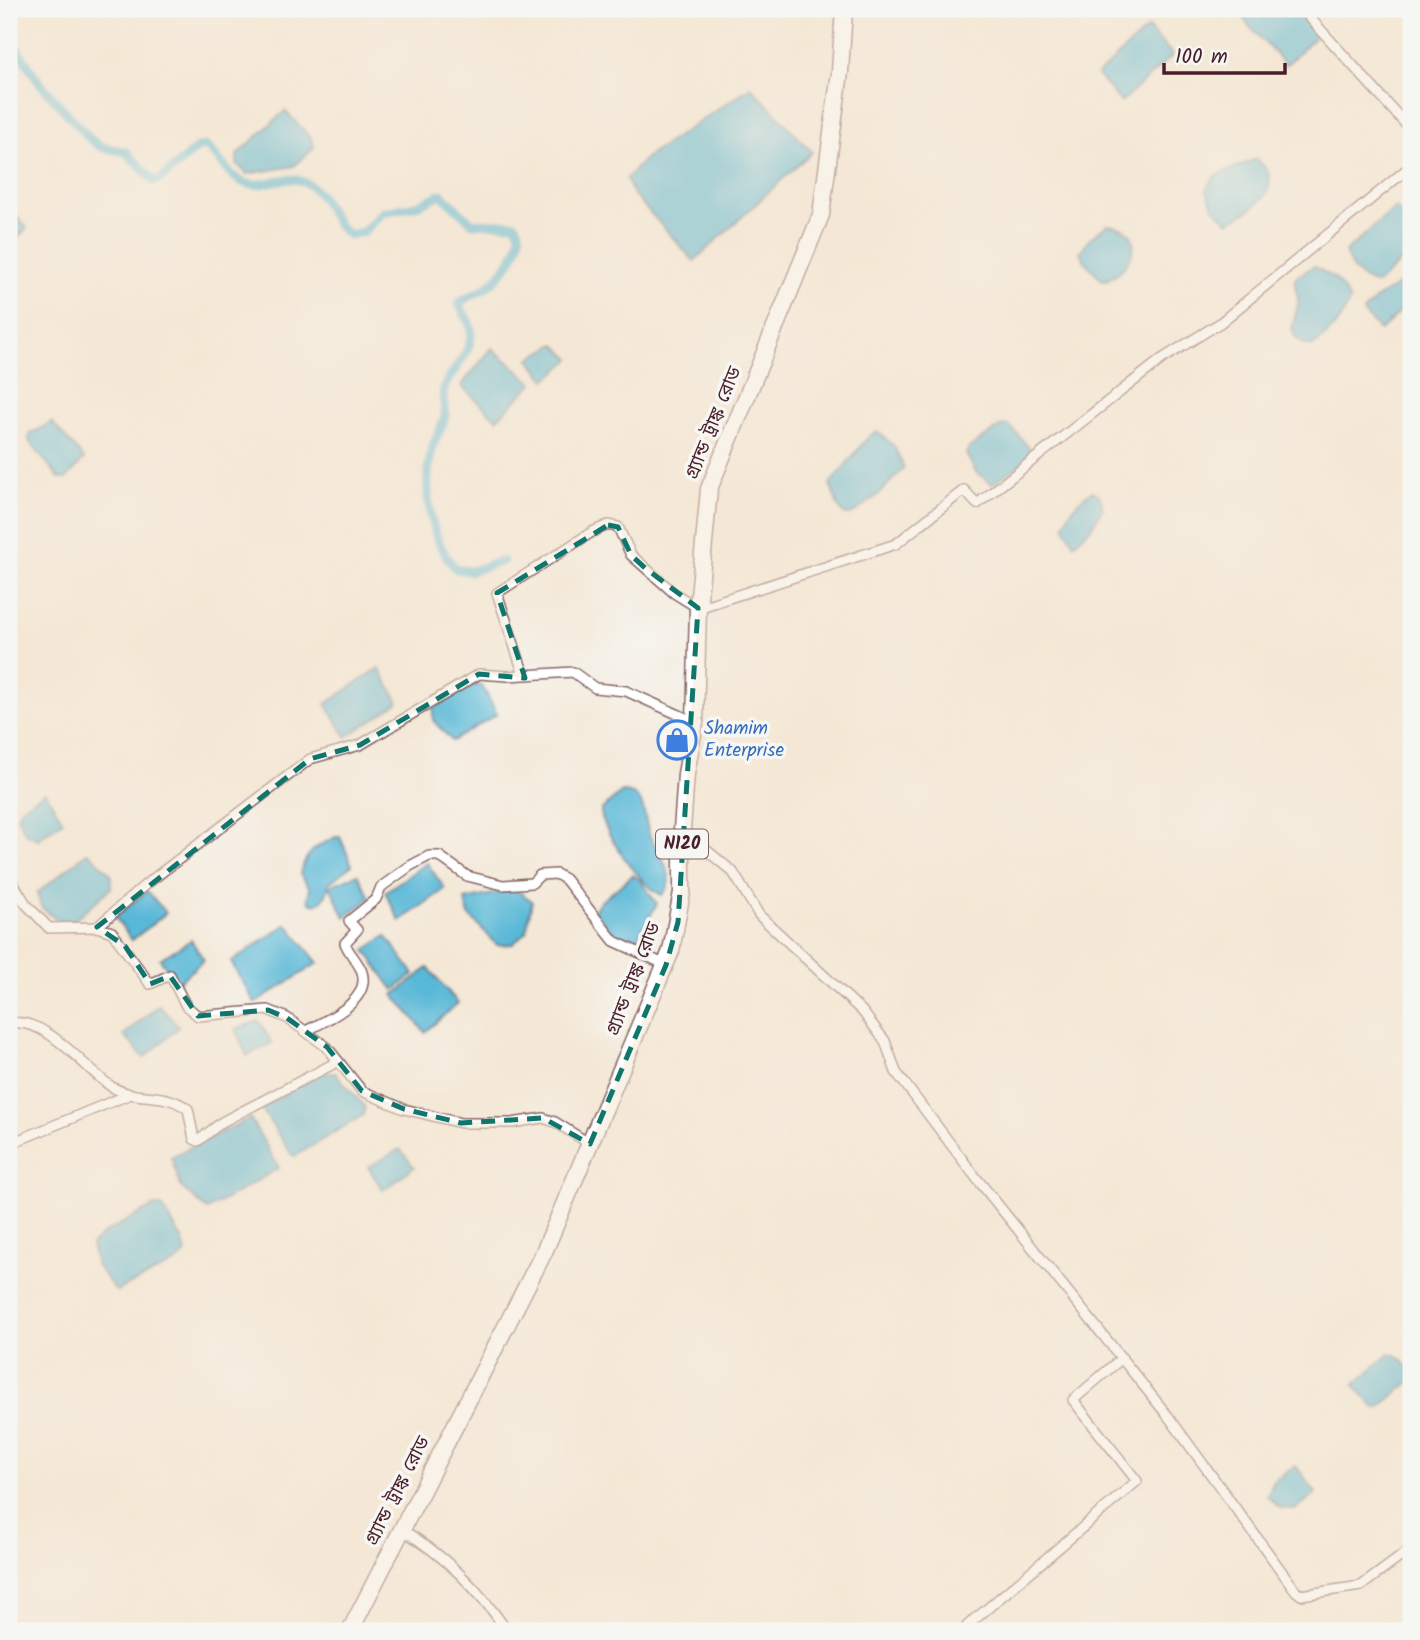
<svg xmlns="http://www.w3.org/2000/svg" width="1420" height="1640" viewBox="0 0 1420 1640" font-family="Kalam,'Noto Sans Bengali',sans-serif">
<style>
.water{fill:#58b8d7;stroke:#516c81;stroke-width:2}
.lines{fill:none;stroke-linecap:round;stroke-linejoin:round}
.canal{stroke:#58b8d7;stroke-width:9}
.minor-casing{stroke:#866566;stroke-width:12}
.trunk-casing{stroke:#866566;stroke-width:19}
.minor{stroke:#fff;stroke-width:9}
.trunk{stroke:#fff;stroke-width:16}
.marked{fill:none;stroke:#0f766e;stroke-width:5;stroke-dasharray:14 9;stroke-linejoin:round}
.labels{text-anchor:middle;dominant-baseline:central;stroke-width:7;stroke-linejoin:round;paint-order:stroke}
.shield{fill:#f6f6f2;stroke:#7e6067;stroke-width:2}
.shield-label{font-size:18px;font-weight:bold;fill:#4a1f2b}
.street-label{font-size:19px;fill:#4a1f2b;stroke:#f6f6f2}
.shop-label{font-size:19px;fill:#366cbe;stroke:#f6f6f2;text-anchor:start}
</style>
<rect width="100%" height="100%" fill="#f6f6f2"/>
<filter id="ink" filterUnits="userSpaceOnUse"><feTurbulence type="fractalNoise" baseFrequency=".0143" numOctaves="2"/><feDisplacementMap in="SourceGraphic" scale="14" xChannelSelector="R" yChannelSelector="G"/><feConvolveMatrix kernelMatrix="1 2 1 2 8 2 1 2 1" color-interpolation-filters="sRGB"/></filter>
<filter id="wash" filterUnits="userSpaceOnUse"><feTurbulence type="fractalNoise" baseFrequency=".00686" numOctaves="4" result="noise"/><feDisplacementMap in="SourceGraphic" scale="28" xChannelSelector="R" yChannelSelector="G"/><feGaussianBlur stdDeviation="1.57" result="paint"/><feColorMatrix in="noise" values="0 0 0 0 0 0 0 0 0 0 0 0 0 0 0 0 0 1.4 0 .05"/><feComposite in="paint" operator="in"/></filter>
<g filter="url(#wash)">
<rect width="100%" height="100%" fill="#f4e7d5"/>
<path class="water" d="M1244 9H1292L1316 32 1314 38 1286 65 1247 24 1240 11Z
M1148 28 1173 55 1121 102 1097 75Z
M751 87 812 152 694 261 634 195 626 179 647 157Z
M285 111 312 139 314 148 294 166 247 174 237 164V155Z
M1256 159C1290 185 1255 209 1228 222L1214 208 1206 189 1215 176Z
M1395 208 1411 224V252L1377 284C1359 279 1351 270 1345 252Z
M11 209 27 228 9 247V212Z
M1107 225C1153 228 1131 273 1103 281L1086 263 1080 252 1089 239Z
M1314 266 1336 279 1350 300C1343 318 1328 337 1311 347 1278 333 1299 321 1298 300 1297 292 1294 286 1295 278Z
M1409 279 1411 280V301L1380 331 1363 312 1379 296Z
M555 344 571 359 546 380 529 359Z
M492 348 533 383 497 419 461 386Z
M52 422 84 459 66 479 59 478 29 441 30 434Z
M1009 425 1033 452 1030 458 992 484 976 472 966 454 969 448 1001 426Z
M877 431 894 446 904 468 878 495 851 515 844 514 838 506 830 484 869 436Z
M1092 491 1100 496 1103 508 1090 529 1074 544 1064 526C1070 509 1077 501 1092 491Z
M379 668 399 702 346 737 326 704Z
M475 684 482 686 497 714 452 741 433 720V708Z
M45 792 63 821 38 839 26 834 17 816 21 808Z
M622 792C647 792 643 817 649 834 656 853 681 875 662 895 644 889 600 830 601 810Z
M336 837H340L352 865 329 883C328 893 323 904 312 904L308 900 310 888 300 874C305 852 317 846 336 837Z
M88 852 111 874V888L74 920 58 921 41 907 37 893Z
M427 863 445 889 400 921 385 892Z
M358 874 370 898 345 917 330 886Z
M633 875 641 881 657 904 633 945 618 939 594 911 599 903Z
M515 889 532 901 526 932 513 944 497 945 469 915 465 900Z
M147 891 166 913 132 940 115 917Z
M287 924 318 963 255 1003 231 962Z
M386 936 414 974 394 990 365 950Z
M191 940 204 960 178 982 160 959Z
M428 968 458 1003 425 1032 394 995Z
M159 1005 179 1027 144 1058 124 1035Z
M259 1021 272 1043 247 1056 235 1029Z
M327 1073H335L365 1107 363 1115 295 1156 292 1155 261 1108 319 1074Z
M250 1118 279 1168 207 1210 181 1187 171 1157Z
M400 1149 414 1167 383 1190 368 1167Z
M154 1206H162L182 1239 186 1252 177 1262 116 1291 96 1265 91 1245 104 1233Z
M1390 1353C1402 1356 1412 1369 1411 1381L1380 1407 1375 1408 1354 1385Z
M1296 1466 1316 1493 1296 1509 1280 1508 1267 1496 1274 1481Z"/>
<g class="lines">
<path class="canal" d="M9 37 39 82 90 139 101 147 126 152 154 181 161 179 198 147 205 146C220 155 227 177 245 183 265 189 284 173 304 182 326 192 330 223 349 235L363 232 383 212 416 206 441 194 472 223 515 224C531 241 500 279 484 289 476 294 466 297 459 303 461 312 471 320 471 331 472 355 451 369 444 389 441 398 446 407 445 416 443 426 436 436 433 446 422 486 428 538 456 569L471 571 503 561"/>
</g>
</g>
<g filter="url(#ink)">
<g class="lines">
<g class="minor-casing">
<path id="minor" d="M1302 9 1411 130
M524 675 497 593 592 532 608 525 618 527 631 555 674 593 698 608 896 544 964 490 977 504 1162 359 1220 323 1411 166
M682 830 733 872 759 915 862 1011 885 1041 896 1072 974 1175 1168 1416 1296 1591 1301 1595 1361 1586 1411 1549
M9 877 26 904 49 928 97 927 112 932 150 984 170 975 186 1006 198 1016 268 1010 287 1018 327 1047 362 1091 404 1109 461 1123H512L543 1118 555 1122 590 1144
M97 927 145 885 310 759 360 745 479 674 508 676 573 672 595 688 626 691 695 722
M9 1023C48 1017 82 1067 112 1087 137 1102 163 1090 188 1109L194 1139 198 1141 222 1122 337 1062
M306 1031C326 1020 371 1002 362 972 358 961 349 954 345 943L357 930 349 921 376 899 381 887 410 866 429 856H439L467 876 503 885 532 883 540 875 556 874 565 879 614 941 666 965
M9 1144 128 1095
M401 1529C446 1556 479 1589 507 1631
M966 1631 967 1626 1137 1481 1073 1400 1122 1358"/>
</g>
<g class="trunk-casing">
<path id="trunk" d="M350 1631 544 1252 671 951 682 892V830L686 774 695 722 698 608 709 489 821 215 840 72 844 9"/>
</g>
<use href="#minor" class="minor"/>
<use href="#trunk" class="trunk"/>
</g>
</g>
<path d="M0 0H1420V1640H0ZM608 525 618 527 631 555 645 568 698 608 678 922 666 965 590 1144 543 1118 461 1123 404 1109 362 1091 327 1047 287 1018 268 1010 198 1016 170 976 150 984 125 946 97 927 310 759 360 745 479 674 525 678 497 593Z" fill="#f4e7d5" fill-opacity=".55" fill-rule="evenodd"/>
<path class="marked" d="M608 525 618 527 631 555 645 568 698 608 678 922 666 965 590 1144 543 1118 461 1123 404 1109 362 1091 327 1047 287 1018 268 1010 198 1016 170 976 150 984 125 946 97 927 310 759 360 745 479 674 525 678 497 593Z"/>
<defs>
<g id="shop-ring" transform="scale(2.0125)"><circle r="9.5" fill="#f6f6f2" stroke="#3f7fe0" stroke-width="1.5"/><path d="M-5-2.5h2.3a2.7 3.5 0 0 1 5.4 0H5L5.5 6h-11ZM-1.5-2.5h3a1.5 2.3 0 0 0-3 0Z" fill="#3f7fe0"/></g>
</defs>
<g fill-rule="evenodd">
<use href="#shop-ring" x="677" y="740"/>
</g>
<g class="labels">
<rect class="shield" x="656" y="829.5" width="52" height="29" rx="5"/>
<g class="shield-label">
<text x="682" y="844">N120</text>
</g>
<g class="street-label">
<text transform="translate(714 423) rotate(-68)">গ্র্যান্ড ট্রাঙ্ক রোড</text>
<text transform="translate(634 979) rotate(-69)">গ্র্যান্ড ট্রাঙ্ক রোড</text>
<text transform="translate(398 1491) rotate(-63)">গ্র্যান্ড ট্রাঙ্ক রোড</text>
</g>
<g class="shop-label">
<text x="704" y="729">Shamim<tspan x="704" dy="22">Enterprise</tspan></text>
</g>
</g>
<rect width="1420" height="1640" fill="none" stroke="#f6f6f2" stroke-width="35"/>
<path d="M1164 63v10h121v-10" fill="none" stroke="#4a1f2b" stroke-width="3.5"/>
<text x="1175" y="63" font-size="21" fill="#4a1f2b" stroke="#f6f6f2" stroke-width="5" paint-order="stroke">100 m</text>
</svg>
